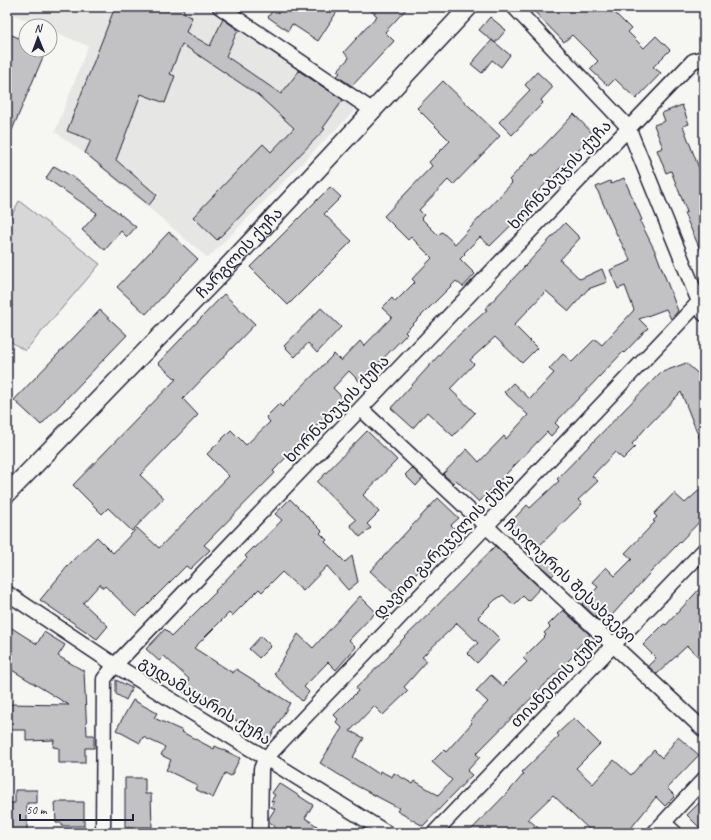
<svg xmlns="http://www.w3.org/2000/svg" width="711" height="840" viewBox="0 0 711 840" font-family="Caveat,'Noto Sans Georgian',sans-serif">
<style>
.built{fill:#e6e6e4}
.green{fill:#d7d7d7;stroke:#7c7c89}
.building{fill:#c2c2c4;stroke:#22223b}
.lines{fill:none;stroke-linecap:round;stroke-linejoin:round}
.minor-casing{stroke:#22223b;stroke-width:17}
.tertiary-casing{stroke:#22223b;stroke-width:20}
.minor{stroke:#f6f6f2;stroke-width:14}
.tertiary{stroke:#f6f6f2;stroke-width:17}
.labels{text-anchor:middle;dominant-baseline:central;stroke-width:4;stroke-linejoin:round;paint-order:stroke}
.street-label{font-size:16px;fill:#22223b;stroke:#f6f6f2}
</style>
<rect width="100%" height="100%" fill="#f6f6f2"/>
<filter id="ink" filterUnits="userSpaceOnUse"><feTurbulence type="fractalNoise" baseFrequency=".025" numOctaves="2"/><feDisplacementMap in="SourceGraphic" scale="8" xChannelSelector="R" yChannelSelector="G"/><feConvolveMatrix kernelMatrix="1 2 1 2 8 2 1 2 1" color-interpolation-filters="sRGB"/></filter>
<g filter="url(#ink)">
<path class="built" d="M7 7H214L353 103 354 111 208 258 84 153 55 132 88 46 50 30V26H40L7 12Z"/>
<path class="green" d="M19 201 100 264 25 351 7 339V225Z"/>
<path class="building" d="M115 7H182L186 15 192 17 186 32 210 46 223 19 238 30 226 56 281 94 299 71 343 100 323 128 325 129 217 240 193 217 263 144 271 152 294 128 258 95 182 44 170 74 175 76 165 103 141 94 116 160 157 195 149 205 85 153 91 140 67 131Z
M275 7H340L318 41 292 24 288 31 268 17Z
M367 7H408L385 32 394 41 352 86 337 76 340 73 337 71 349 58 344 52 377 16Z
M530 7H609L631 29 628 32 644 48 656 36 670 50 653 67 661 73 636 99 615 79 608 86 590 69 598 61 572 35 564 42Z
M490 17 506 30 495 43 479 30Z
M7 33 26 41V50H46L7 142V63L11 54 7 53Z
M492 40 510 55 501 67 492 60 482 73 471 64Z
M537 72 553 87 541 100 543 103 512 135 499 122 530 90 525 85Z
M443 81 500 136 453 185 448 180 419 210 424 215 421 218 438 235 442 232 455 244 512 183 509 180 533 154 534 156 574 114 594 135 554 174 531 200 534 203 490 246 480 237 464 253 465 254 460 259 475 274 463 287 456 281 405 332 407 334 360 382 349 371 333 388 343 398 273 471 275 473 204 545 210 550 190 569 186 566 136 616 105 586 103 588 100 584 83 603 108 626 97 639 40 600 72 561 97 537 113 553 137 528 159 548 229 476 207 454 231 430 246 445 270 422 266 417 279 404 282 407 334 354 341 361 360 341 364 346 392 317 382 308 392 298 395 302 415 282 412 279 432 258 411 237 408 240 384 216 432 166 429 162 450 141 417 108Z
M682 105 689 124 683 126 700 171 704 170 703 256 684 213 687 212 671 171 666 173 657 150 663 148 654 125 665 121 662 113Z
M54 166 78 180 136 227 127 237 121 231 105 250 82 230 97 213 46 178Z
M624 178 642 220 640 221 656 253 678 311 671 319 666 309 639 319 648 328 624 353 623 352 555 423 559 427 551 436 547 432 479 502 456 480 453 483 443 474 467 449 479 462 504 436 506 439 528 415 504 392 513 383 530 399 554 373 549 369 563 354 572 362 595 339 602 345 634 310 625 286 618 289 610 270 631 261 615 231 596 187 610 181 611 184Z
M330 187 341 197 324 214 352 241 288 305 250 267Z
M565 223 580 238 560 260 580 279 602 269 607 282 588 289 569 311 546 291 514 325 537 348 522 363 495 337 470 360 474 364 450 389 475 413 453 436 427 412 413 428 391 408 451 342 487 310 485 309Z
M169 232 198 259 146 314 117 287Z
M224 294 255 324 183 399 198 415 140 475 164 498 132 531 108 508 102 514 73 485 176 379 158 363Z
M321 308 341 327 317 353 308 343 295 357 284 346Z
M100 310 127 335 41 425 14 400Z
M686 363 704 379V450L681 392 644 430 632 444 635 447 623 459 615 452 592 476 598 481 578 500 582 504 536 549 509 524 527 505 530 508 559 481 557 479 660 373Z
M367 431 397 460 363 495 379 512 367 524 371 528 360 537 350 525 356 520 317 482Z
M412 468 423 478 416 486 405 475Z
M704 486V517L648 575 605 623 603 621 602 623 582 604 598 587 592 582 606 567 615 576 632 559 625 553 655 522 653 521 657 517 654 514 674 493 685 503Z
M438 498 459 518 451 525 457 531 396 595 370 571Z
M290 499 322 531 320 533 327 540 325 542 345 562 352 556 358 582 348 590 327 566 303 591 282 572 262 592 259 589 232 616 229 613 194 648 233 673 236 669 290 703 268 741 206 701 204 704 182 691 189 679 164 656 159 661 146 649 165 629 172 636 216 592 215 591 247 558 245 556 254 547 255 548 282 520 275 514Z
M495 546 540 588 528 601 523 596 514 605 503 595 495 600 478 617 500 639 477 663 467 653 478 643 457 623 422 657 427 661 404 687 408 691 383 715 374 706 350 731 364 738 353 757 379 774 380 771 392 777 394 773 413 784 415 781 438 795 452 780 432 762 444 750 446 752 472 723 470 721 488 702 476 691 491 675 503 686 527 662 523 658 546 635 544 633 550 627 548 625 563 610 590 635 575 650 577 652 476 754 480 757 467 771 472 775 423 826 397 811 399 808 357 786 320 763 342 728 336 722 338 719 334 715 358 691 356 688 390 655 389 654 403 639 430 613Z
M541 552 559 569 552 576 534 560Z
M704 584V662L687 646 657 674 648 666 656 658 643 645 664 624 666 625Z
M360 596 376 612 349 640 356 647 336 670 328 662 304 687 309 692 302 701 274 674 298 634 313 648Z
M7 625 37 644 44 632 65 645 58 656 84 671 87 735H94V748H85V763H59V748L53 747 54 740 26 741V730H7V704L69 705 7 667Z
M261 636 271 646 259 658 249 649Z
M116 680 132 688 126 700 116 694Z
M133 700 157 713 154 718 183 731 182 732 214 749 215 746 240 758 231 776 225 773 213 798 195 789 197 785 166 770 171 760 161 755 165 747 143 737 140 743 116 730Z
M574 718 600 744 576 768 593 784 614 760 631 775 654 750 662 758 678 737 699 755 667 788 675 796 665 806 656 797 627 833H593L553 795 528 819 544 833H468L510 790 524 774 522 772 559 736 557 734Z
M125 778H145V794H151L152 827H125Z
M279 783 313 805 305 818 317 826 312 833H274V825L269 822V818L275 809 271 807 274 802 271 801 275 795 272 793Z
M15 790H37V803H27V833H10V803H15Z
M704 798V832L687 815Z
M55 802H84V826H62V823H56Z"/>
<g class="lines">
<g class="minor-casing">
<path id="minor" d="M220 7 372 110
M514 7 628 127 704 314
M361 409 704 730
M7 593 115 665 387 833
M664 823 675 833
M103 833 104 679 115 665 693 61 704 58
M260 833 261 769 265 759 699 302
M434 833 704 550
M654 833 704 779"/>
</g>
<g class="tertiary-casing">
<g id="tertiary">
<path id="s1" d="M7 494 226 268 469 7"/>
</g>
</g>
<use href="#minor" class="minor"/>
<use href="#tertiary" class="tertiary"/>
</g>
</g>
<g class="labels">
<g class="street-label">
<text transform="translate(560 175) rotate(-47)">ხორნაბუჯის ქუჩა</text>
<text stroke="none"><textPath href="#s1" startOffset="335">ჩარგლის ქუჩა</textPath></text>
<text transform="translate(337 409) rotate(-46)">ხორნაბუჯის ქუჩა</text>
<text transform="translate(444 546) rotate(-46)">დავით გარეჯელის ქუჩა</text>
<text transform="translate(570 581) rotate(43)">ჩაილურის შესახვევი</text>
<text transform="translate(557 680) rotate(-46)">თიანეთის ქუჩა</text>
<text transform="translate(205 701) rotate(32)">გუდამაყარის ქუჩა</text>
</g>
</g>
<rect width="711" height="840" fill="none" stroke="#f6f6f2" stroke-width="24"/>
<rect x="12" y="12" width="687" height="816" fill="none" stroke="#22223b" stroke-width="1.5" filter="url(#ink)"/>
<g transform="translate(38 38) rotate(359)"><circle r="19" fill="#f6f6f2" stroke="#a1a1a9"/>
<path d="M0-3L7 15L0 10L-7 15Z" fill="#22223b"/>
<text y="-6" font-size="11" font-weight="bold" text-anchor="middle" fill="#22223b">N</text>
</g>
<path d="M20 814v6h113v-6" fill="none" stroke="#22223b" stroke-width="2"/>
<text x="26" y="814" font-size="12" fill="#22223b" stroke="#f6f6f2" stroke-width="3" paint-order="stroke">50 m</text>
</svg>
